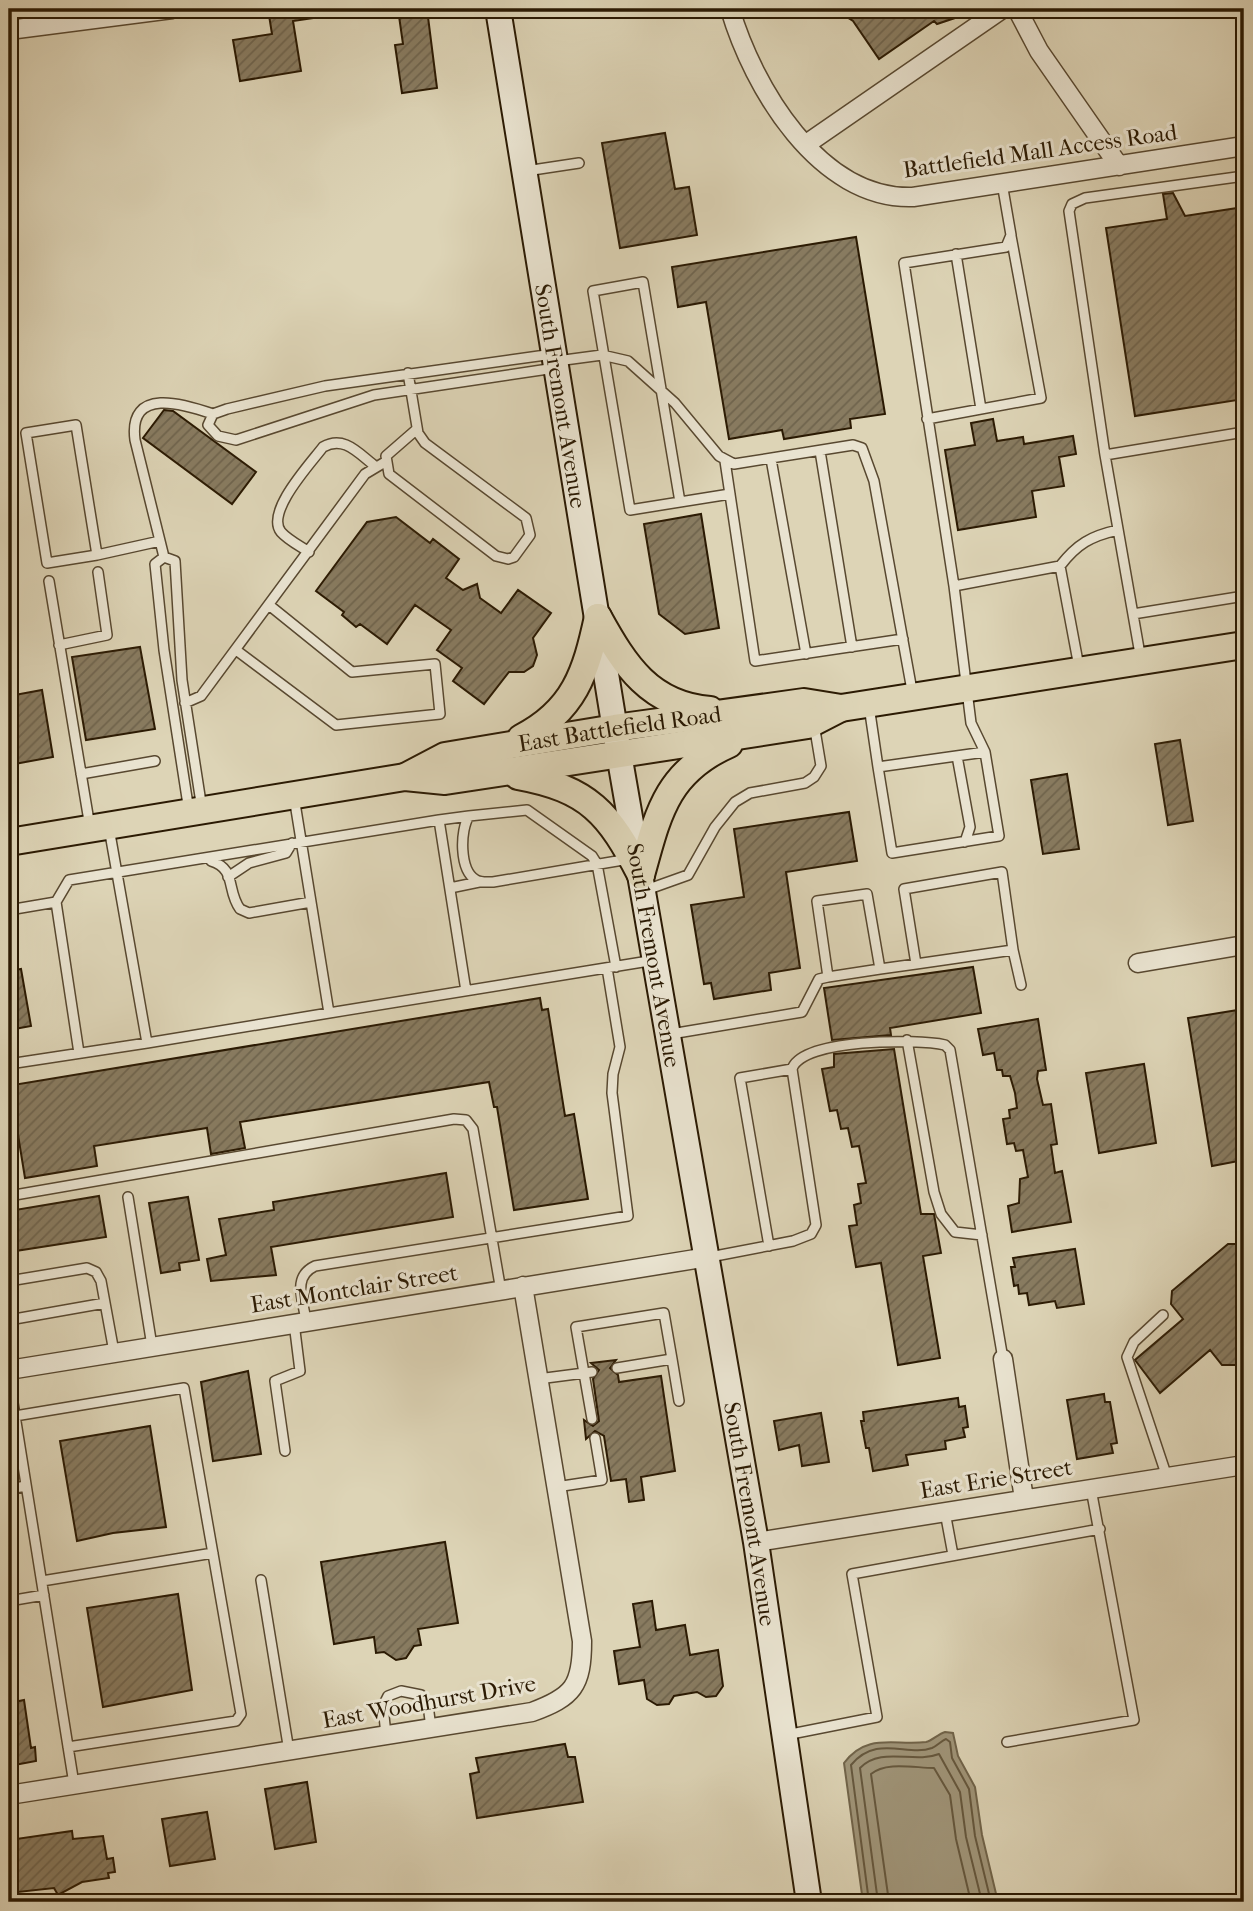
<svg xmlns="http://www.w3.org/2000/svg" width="1253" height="1911" viewBox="0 0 1253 1911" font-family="'IM FELL French Canon',serif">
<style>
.water{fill:#a09579;stroke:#71644a;stroke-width:2}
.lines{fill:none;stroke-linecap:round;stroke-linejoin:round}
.shore{stroke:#66583e;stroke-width:2}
.building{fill:url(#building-hatch);stroke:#2b1a03;stroke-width:2}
.service-casing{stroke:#584830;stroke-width:12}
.minor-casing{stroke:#584830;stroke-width:21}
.secondary-casing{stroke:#2b1a03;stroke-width:28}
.primary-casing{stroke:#2b1a03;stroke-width:30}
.service{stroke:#e9e3d0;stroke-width:9}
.minor{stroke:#e9e3d0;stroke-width:18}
.secondary{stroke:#e9e3d0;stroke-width:24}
.primary{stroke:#ddd4b6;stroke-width:26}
.labels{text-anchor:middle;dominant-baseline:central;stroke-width:6;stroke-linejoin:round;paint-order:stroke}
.street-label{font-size:23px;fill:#2b1a03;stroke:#e9e3d0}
</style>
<defs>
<pattern id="building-hatch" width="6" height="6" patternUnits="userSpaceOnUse" patternTransform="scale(1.75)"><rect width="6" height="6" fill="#887b60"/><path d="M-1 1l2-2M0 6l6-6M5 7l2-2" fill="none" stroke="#6f644d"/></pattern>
</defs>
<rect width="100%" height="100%" fill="#ddd4b6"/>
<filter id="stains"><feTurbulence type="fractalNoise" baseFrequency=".00286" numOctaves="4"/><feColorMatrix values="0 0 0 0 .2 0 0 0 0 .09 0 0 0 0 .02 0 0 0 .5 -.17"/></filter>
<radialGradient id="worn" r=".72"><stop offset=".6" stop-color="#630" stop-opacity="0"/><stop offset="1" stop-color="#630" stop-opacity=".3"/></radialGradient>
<path class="water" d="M945 1732 953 1733 958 1756 975 1787 982 1835 998 1902H863L844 1763C867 1732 895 1746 926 1742 932 1741 938 1734 945 1732Z"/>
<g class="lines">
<path class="shore" d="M869 1902 851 1765C877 1734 907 1757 932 1748 937 1746 941 1741 946 1739L950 1742 952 1758 969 1789 975 1836 991 1902
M878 1902 860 1768C881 1746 914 1764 939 1754L960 1792 966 1837 982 1902
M889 1902 871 1774C886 1761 915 1768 934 1768L950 1795 956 1839 971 1902"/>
</g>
<path class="building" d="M268 9H321V17L293 21 301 71 240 81 233 40 272 34Z
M398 9H427L437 88 402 93 395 45 403 44Z
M834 9H976V11L937 24 934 21 879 59 853 21Z
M665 133 675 189 689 187 697 235 620 248 602 143Z
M1173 193 1185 216 1244 207V399L1135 416 1106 228 1167 219 1163 194Z
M856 237 885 414 850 419 851 428 784 439 782 430 729 439 706 302 678 307 672 267Z
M164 410 173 411 256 472 232 504 143 438Z
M993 419 997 441 1023 437 1024 444 1073 436 1076 454 1059 457 1064 486 1032 491 1036 517 958 530 945 450 975 445 971 423Z
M701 514 719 628 685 634 659 614 644 524Z
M396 517 430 543 433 539 459 559 446 578 463 590 477 584 480 598 501 613 518 590 551 613 533 638 537 655 533 666 524 672H509L484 704 453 681 462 668 437 650 451 630 415 605 387 644 360 624 356 627 342 615 344 612 316 591 367 522Z
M140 647 155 729 86 740 72 657Z
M42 690 53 757 9 765V696Z
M1180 740 1193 821 1168 825 1155 744Z
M1067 774 1079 849 1043 854 1031 780Z
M849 812 857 861 786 872 800 968 769 973 771 990 714 999 711 983 704 984 691 905 744 897 734 829Z
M973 967 981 1013 890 1028 891 1035 832 1040 824 988Z
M21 969 31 1026 9 1030V971Z
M540 998 542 1010 548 1009 565 1116 574 1114 588 1199 514 1210 497 1107H494L489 1082 240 1122 245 1148 211 1154 207 1128 94 1146 97 1166 25 1178 13 1104 16 1103 13 1085Z
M1244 1009V1160L1212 1166 1188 1018Z
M1038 1019 1046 1070 1038 1071 1037 1079 1043 1105 1051 1104 1057 1144 1051 1145 1055 1173 1062 1171 1071 1222 1012 1232 1008 1206 1019 1203 1020 1179 1028 1177 1023 1150 1016 1151 1014 1143 1007 1144 1003 1119 1010 1118 1009 1110 1017 1108 1015 1093 1010 1076H1003L1002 1070H997L994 1053 983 1055 978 1029Z
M894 1049 921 1214H934L941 1253 923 1256 940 1358 898 1365 881 1263 856 1267 849 1226 857 1225 854 1205 861 1203 858 1184 866 1183 859 1146 852 1147 848 1128 841 1129 837 1110 830 1111 822 1069 834 1067V1054Z
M1144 1064 1156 1143 1099 1153 1086 1073Z
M446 1173 453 1217 271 1247 276 1275 211 1281 207 1259 226 1255 219 1219 274 1210 273 1202Z
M99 1196 106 1237 9 1252V1211Z
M188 1197 199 1260 179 1263 180 1270 161 1273 149 1203Z
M1228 1244H1244V1358L1235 1365H1222L1210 1350 1160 1393 1135 1360 1183 1319 1171 1304 1172 1291Z
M1075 1249 1084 1304 1057 1308 1055 1301 1029 1305 1027 1293 1019 1294 1018 1285 1014 1286 1011 1267H1015L1013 1258Z
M616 1360 610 1368 618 1375 619 1382 661 1376 675 1471 641 1477 644 1500 629 1502 626 1479 611 1481 604 1436 595 1431 586 1439 584 1420 593 1426 599 1421 593 1379 599 1370 591 1363Z
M248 1371 261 1454 213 1461 201 1382Z
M1104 1394 1105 1402H1110L1117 1443 1111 1444 1113 1453 1077 1459 1067 1400Z
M958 1398 959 1407 965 1406 968 1427 963 1428 965 1437 945 1441 946 1449 906 1455 908 1465 873 1471 869 1448H866L861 1421H864L863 1412Z
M821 1413 829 1462 802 1466 799 1445 779 1450 774 1421Z
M150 1426 166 1527 113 1533 77 1541 60 1441Z
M445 1542 458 1623 418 1629 421 1645 414 1646 406 1658 396 1660 384 1652 376 1653 374 1637 334 1644 321 1562Z
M178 1594 192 1690 103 1707 87 1608Z
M652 1601 656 1630 685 1625 690 1655 718 1650 723 1686 716 1696 706 1697 697 1692 674 1696 669 1704 657 1705 647 1699 644 1680 619 1684 614 1651 640 1647 633 1604Z
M24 1700 31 1748 35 1747 36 1761 9 1766V1703Z
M565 1744 568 1757H575L583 1802 477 1818 470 1774 479 1772 476 1758Z
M307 1782 316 1842 275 1849 265 1789Z
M207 1812 215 1859 170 1866 162 1819Z
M72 1831 73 1839 103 1836 107 1859 113 1858 115 1872 108 1873 109 1878 82 1882 58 1895 54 1888 9 1893V1840Z"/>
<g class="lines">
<g class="service-casing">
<path id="service" d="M526 171 579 163
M1244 176 1085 198 1072 204 1069 211 1105 455 1244 432
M956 254 981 409
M553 354 325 386 227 409 213 414 208 425 218 436 236 440 374 395 555 368
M557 361 602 355 628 361 675 403 719 456 734 464 853 445 862 448 874 481 913 696
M408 373 418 433 425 443 526 518 530 535 514 557 508 559 496 556 389 474 386 456 417 429
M927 419 1041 398 1011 236
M820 451 852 647
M1105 455 1141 660
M771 459 806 654
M725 461 755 661 903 639
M680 502 643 282 593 291 630 510 730 494
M309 552C300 546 288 540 281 532 265 512 311 463 323 447 344 435 358 453 375 466
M97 555 47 563 26 433 76 425 97 555 160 541
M164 557 135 440C128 386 184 404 213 414
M1060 566 1079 667
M49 581 90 827
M954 586 904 263 1006 247 1011 235 1002 183
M1133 614 1244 596
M59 645 107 635 98 572
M236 650 336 725 440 714 435 664 352 672 269 605
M185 703 201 696 365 474 385 462
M869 706 878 767 985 752 971 723 954 586 1060 566C1077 544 1091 536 1118 530
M957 756 970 827 965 842
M878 767 892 853 999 836 985 752
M81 774 155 761
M189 811 164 650 155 564 164 557 175 561 182 680 202 809
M439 820 469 816
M211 861C237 869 226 890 240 909L249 913 311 902
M228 877 249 863 286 853 292 843
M450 888 479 882
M646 890 688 875 715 827 735 802 750 793 805 783 814 777 821 766 814 724
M56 902 69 880 439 820 466 991
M9 910 56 902 79 1053
M1013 950 1021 985
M616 967 597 864 592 856 527 810 469 816C460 830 459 870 476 880 481 883 487 882 493 882L629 859
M880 969 916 964 904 889 1002 872 1013 950 916 964
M329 1013 655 960
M671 1034 802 1012 819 979 828 977 817 901 867 894 880 969 828 977
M907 1040 934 1192 941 1214 955 1232 982 1235
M147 1043 329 1013 294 797
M9 1064 147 1043 109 828
M9 1196 454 1119 466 1120 473 1129 501 1291
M128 1197 152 1346
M769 1246 740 1078 792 1069
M710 1257 793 1241 811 1234 816 1225 792 1069C802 1038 918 1039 945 1045L950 1050 1003 1359
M9 1281 87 1268 96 1272 101 1281 114 1352
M1163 1315 1134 1342 1127 1357 1167 1477
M9 1320 105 1303
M306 1321C303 1299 292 1277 315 1266L628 1216 612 1093 613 1074 620 1047 607 968
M617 1368 672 1359 679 1401
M9 1378 74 1784
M538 1379 592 1372
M15 1416 184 1388 241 1714 236 1721 68 1747
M592 1419 576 1327 664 1313 672 1359
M285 1451 275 1381 300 1371 294 1323
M556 1487 602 1480 595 1438
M9 1489 26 1486
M945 1512 953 1555
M261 1580 289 1751
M42 1581 213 1553
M9 1601 44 1595
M386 1735 383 1706 388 1696 401 1691 421 1695 428 1705 431 1728
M786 1735 877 1717 852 1574 1100 1529
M1007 1742 1134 1720 1091 1489"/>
</g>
<g class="minor-casing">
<path id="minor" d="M730 9C753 87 819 200 913 197L1244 146
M1017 9 1039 51 1119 166
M9 30 172 9
M805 145 1002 9
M1138 963 1244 945
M1003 1359 1024 1499
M9 1370 708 1257
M756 1542 1244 1465
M9 1795 532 1712C573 1697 582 1686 582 1641L523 1286"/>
</g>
<g class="secondary-casing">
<g id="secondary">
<path id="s1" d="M498 9 619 754 756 1542 809 1902"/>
</g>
</g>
<g class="primary-casing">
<g id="primary">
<path d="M598 617C625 666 650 705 710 710"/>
<path d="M521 738C574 711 586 673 598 617"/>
<path d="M518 776C589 789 609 813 641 875"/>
<path id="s2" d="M405 777 445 756 615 728 804 702 841 708 1244 645"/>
<path d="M9 842 405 777 445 781 808 725 841 708"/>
<path d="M641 875C658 814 666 772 729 744"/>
</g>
</g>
<use href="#service" class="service"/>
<use href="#minor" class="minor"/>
<use href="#secondary" class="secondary"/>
<use href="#primary" class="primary"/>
</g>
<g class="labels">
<g class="street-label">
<text transform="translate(1040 151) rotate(-8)">Battlefield Mall Access Road</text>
<text stroke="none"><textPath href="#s1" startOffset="392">South Fremont Avenue</textPath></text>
<text stroke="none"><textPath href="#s2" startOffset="222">East Battlefield Road</textPath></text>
<text stroke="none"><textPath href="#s1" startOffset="959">South Fremont Avenue</textPath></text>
<text transform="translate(354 1289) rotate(-9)">East Montclair Street</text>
<text transform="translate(996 1479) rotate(-9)">East Erie Street</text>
<text stroke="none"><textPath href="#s1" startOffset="1526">South Fremont Avenue</textPath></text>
<text transform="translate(429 1702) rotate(-10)">East Woodhurst Drive</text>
</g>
</g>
<rect width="1253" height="1911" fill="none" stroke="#ddd4b6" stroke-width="35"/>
<rect x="10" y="10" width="1232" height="1890" fill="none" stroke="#2b1a03" stroke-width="3.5"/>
<rect x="18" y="18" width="1218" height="1876" fill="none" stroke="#2b1a03" stroke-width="2"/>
<rect width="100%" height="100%" filter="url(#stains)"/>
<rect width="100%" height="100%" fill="url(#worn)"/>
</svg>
